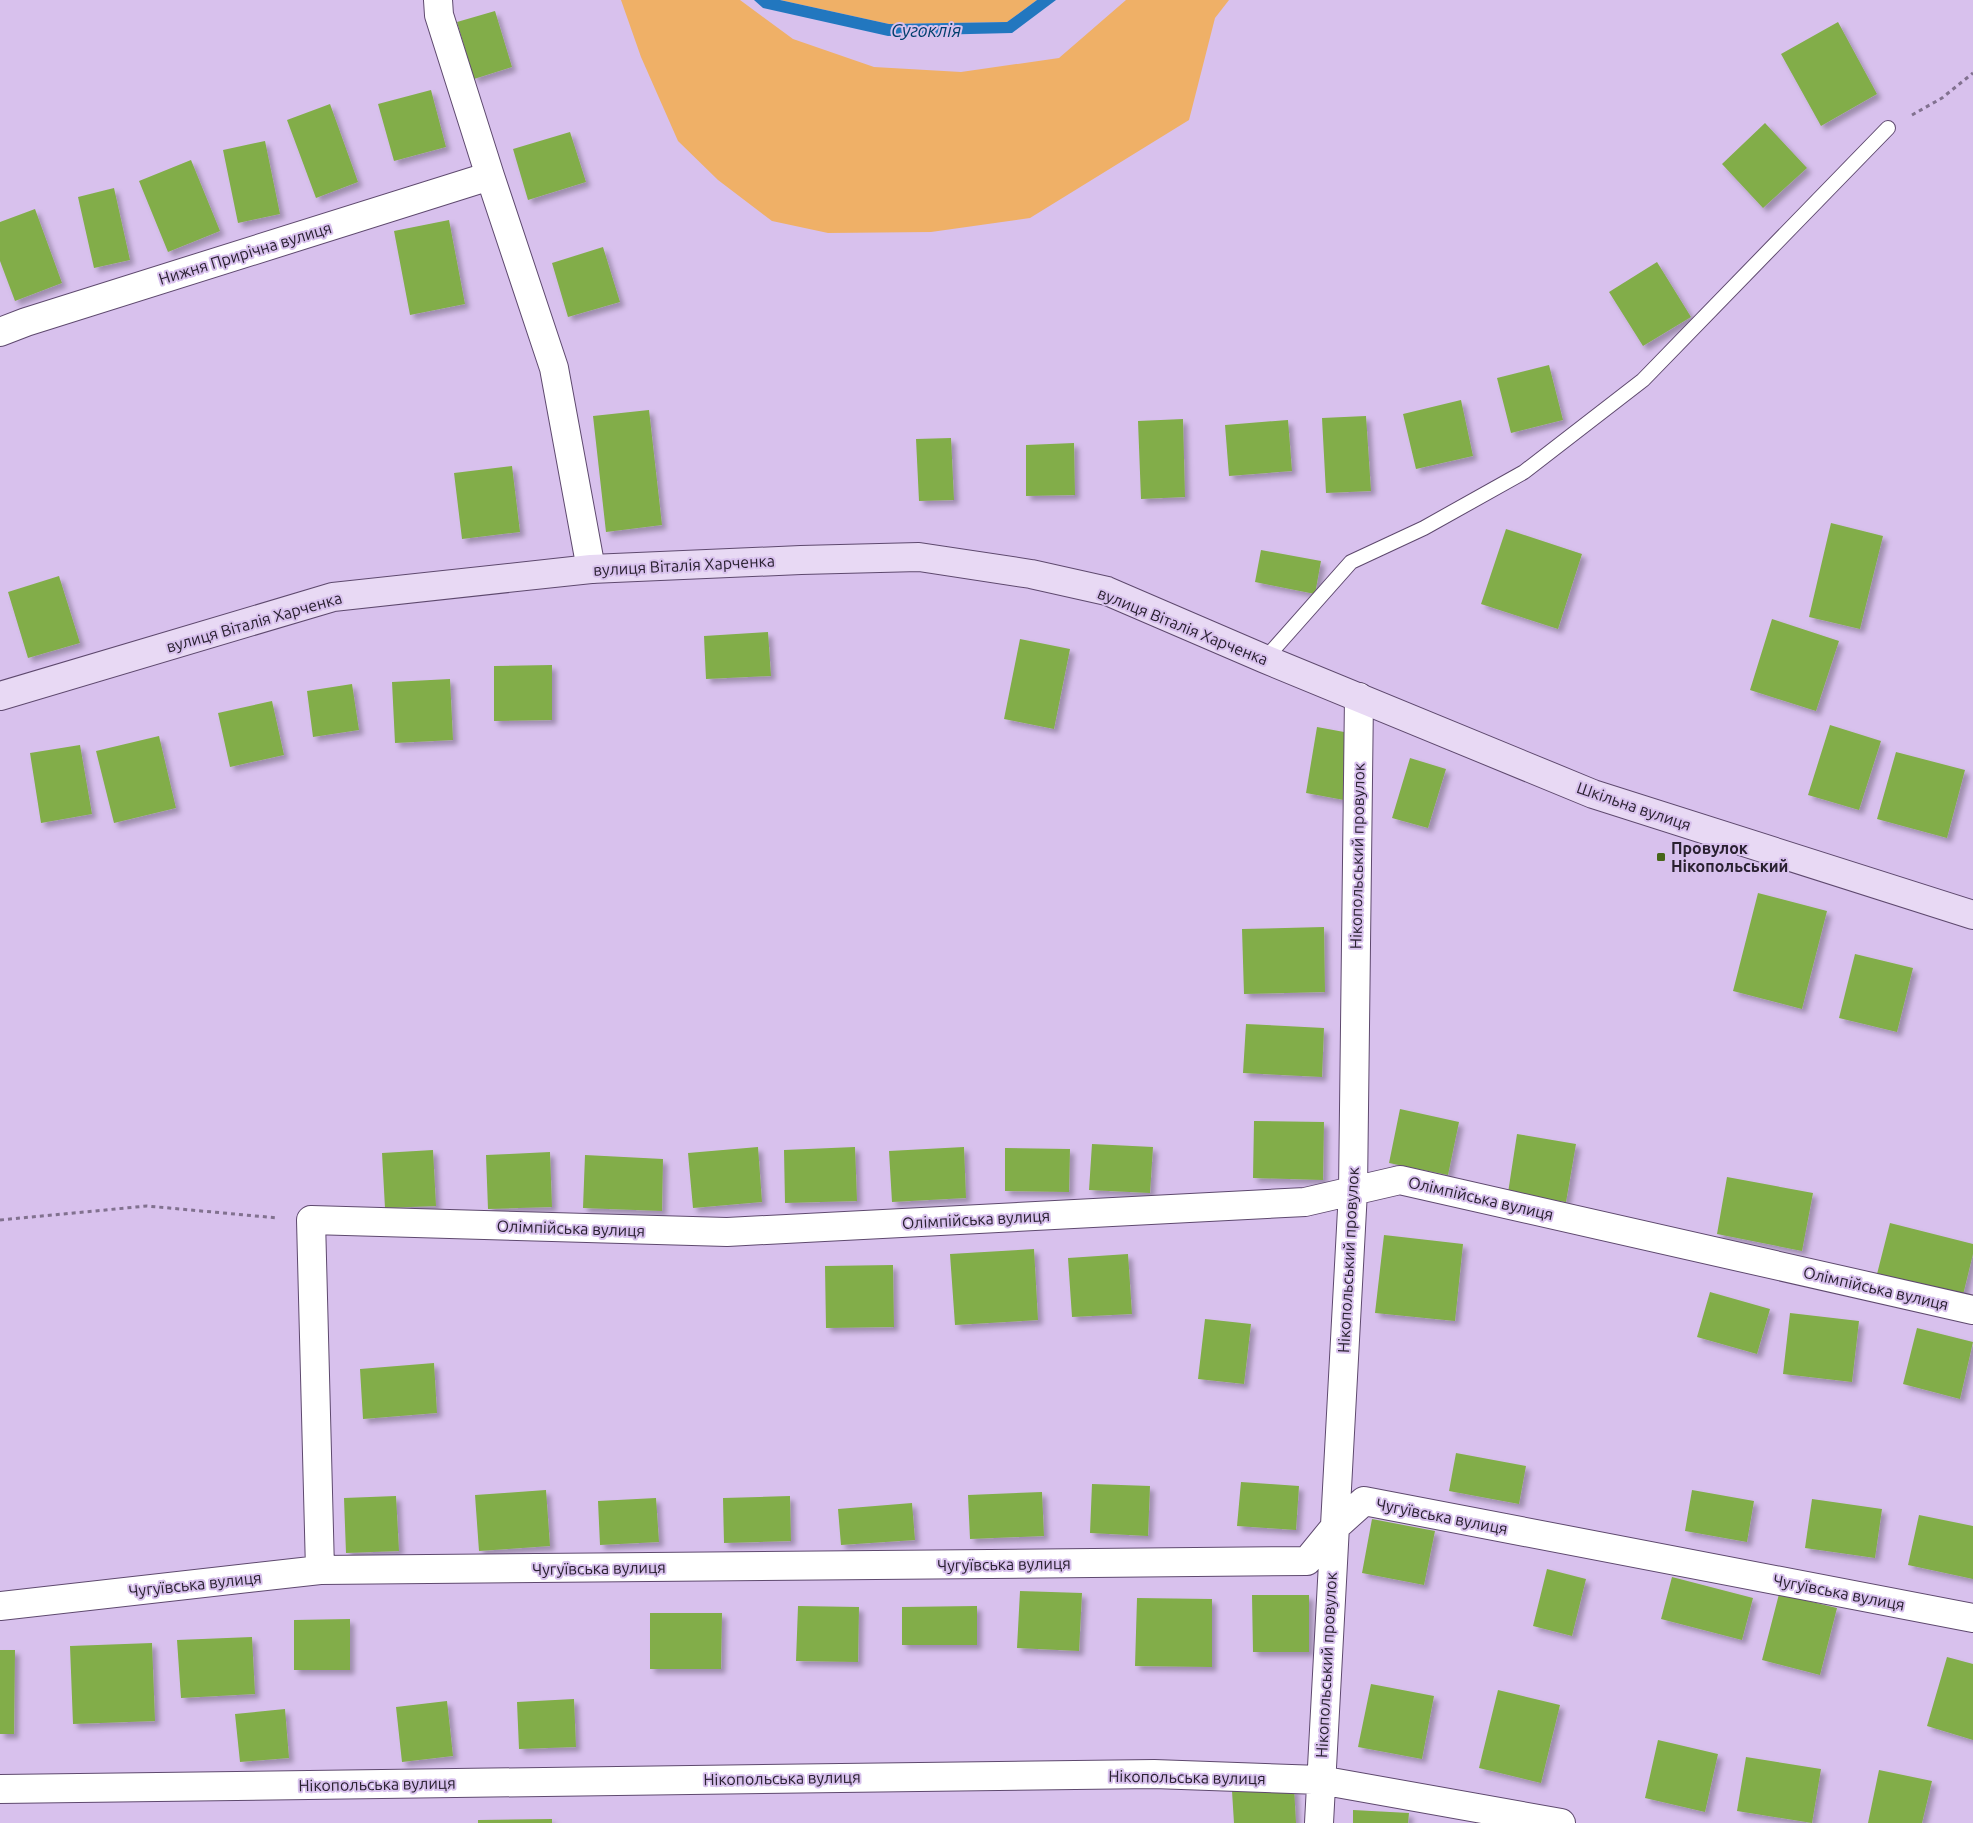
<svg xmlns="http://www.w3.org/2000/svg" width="1973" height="1823" viewBox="0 0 1973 1823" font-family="Ubuntu,sans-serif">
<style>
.green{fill:#efb067}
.water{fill:#2277bf}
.building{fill:#82ad4a;filter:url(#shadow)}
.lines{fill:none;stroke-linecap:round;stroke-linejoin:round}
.lane-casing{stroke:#5e496e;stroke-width:16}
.street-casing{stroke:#5e496e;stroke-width:30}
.secondary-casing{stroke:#5e496e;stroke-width:30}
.path{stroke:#81718f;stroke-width:3;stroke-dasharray:4 4;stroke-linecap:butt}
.lane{stroke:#fff;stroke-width:14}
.street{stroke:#fff;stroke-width:28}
.secondary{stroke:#e8d9f4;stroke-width:28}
.poi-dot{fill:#476519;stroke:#d8c1ed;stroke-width:2}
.labels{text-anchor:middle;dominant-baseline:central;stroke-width:4;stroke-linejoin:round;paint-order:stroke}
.street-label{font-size:16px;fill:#292030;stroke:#d8c1ed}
.poi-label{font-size:16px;font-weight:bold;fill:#292030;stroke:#d8c1ed;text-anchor:start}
.water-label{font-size:18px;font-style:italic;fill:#003e6d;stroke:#d8c1ed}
</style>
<defs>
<filter id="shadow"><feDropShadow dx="4.5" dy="4.5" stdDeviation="2.5" flood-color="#0004"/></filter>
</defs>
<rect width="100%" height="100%" fill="#d8c1ed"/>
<path class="green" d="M621 0H740L793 39 874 67 961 72 1059 58 1126 0H1229L1215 18 1189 120 1030 218 931 232 828 233 772 221 718 180 678 141 641 57Z
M780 0H1037L1007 22 889 24Z"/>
<path class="water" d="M754 0H780L889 24 1007 22 1037 0H1056L1012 33 888 36 763 8Z"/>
<path class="building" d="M495 11 512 67 474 79 457 22Z
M1838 22 1877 94 1821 126 1781 54Z
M431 90 446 147 394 161 378 104Z
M330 104 358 182 316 198 287 120Z
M1765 123 1807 168 1763 208 1722 164Z
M570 132 586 182 528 200 513 149Z
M265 141 280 214 238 223 223 150Z
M191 160 220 231 168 252 139 181Z
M114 188 130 260 94 268 78 197Z
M35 209 62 283 15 301 0 261V222Z
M449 220 465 304 410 315 394 231Z
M603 247 620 302 568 317 552 263Z
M1657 262 1691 317 1643 346 1609 292Z
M1549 365 1563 420 1511 433 1497 378Z
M1461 400 1473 456 1416 469 1403 414Z
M649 410 662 525 606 532 593 416Z
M1366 416 1371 491 1326 493 1322 418Z
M1183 419 1185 497 1141 499 1138 421Z
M1288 420 1292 471 1229 476 1225 425Z
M951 438 954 500 919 501 916 439Z
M1074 443 1075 495 1026 496V445Z
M512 466 520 532 462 539 454 473Z
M1831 523 1883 536 1860 629 1809 617Z
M1506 529 1582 554 1558 629 1481 604Z
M1261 550 1321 561 1315 594 1255 582Z
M59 576 80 643 28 658 8 592Z
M1772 619 1839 641 1816 711 1750 690Z
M768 632 771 676 706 679 704 636Z
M1020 639 1070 649 1054 729 1004 719Z
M552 665V720L494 721V666Z
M450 679 453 740 395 743 392 682Z
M352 684 359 730 313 737 307 691Z
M272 701 284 755 230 767 218 713Z
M1830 725 1881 741 1859 810 1808 795Z
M1317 727 1355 734 1344 800 1306 793Z
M159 736 176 808 114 823 96 751Z
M80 745 92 814 41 823 30 753Z
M1896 752 1965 770 1947 838 1877 819Z
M1410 758 1446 769 1428 828 1392 818Z
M1758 893 1827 911 1802 1009 1733 991Z
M1324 927 1325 992 1244 994 1242 929Z
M1855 954 1913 968 1897 1032 1839 1018Z
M1246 1024 1324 1028 1322 1077 1243 1073Z
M1400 1109 1459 1122 1448 1175 1389 1163Z
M1254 1121 1324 1122 1323 1180 1253 1178Z
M1517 1134 1576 1144 1566 1202 1508 1193Z
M1092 1144 1153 1147 1150 1193 1089 1190Z
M758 1147 762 1202 693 1208 688 1153Z
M855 1147 857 1201 785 1203 784 1150Z
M964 1147 966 1198 892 1202 889 1151Z
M1005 1148 1070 1149 1069 1192 1005 1191Z
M433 1150 436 1206 385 1208 382 1153Z
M550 1152 552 1207 488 1209 486 1155Z
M585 1155 663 1159 662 1211 583 1208Z
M1727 1177 1813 1193 1802 1251 1717 1234Z
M1890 1223 1973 1244V1254L1963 1295 1877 1274Z
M1384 1235 1463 1244 1455 1321 1375 1313Z
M1034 1249 1038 1320 955 1325 950 1254Z
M1128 1254 1132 1314 1072 1317 1068 1258Z
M893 1265 894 1327 826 1328 825 1266Z
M1710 1292 1770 1309 1757 1354 1697 1337Z
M1790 1313 1859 1321 1852 1382 1783 1374Z
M1205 1319 1251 1324 1244 1384 1198 1379Z
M1917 1328 1973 1342 1960 1399 1903 1384Z
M434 1363 437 1413 363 1419 360 1369Z
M1456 1453 1526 1466 1519 1504 1449 1491Z
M1241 1482 1299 1486 1296 1530 1237 1526Z
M1092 1484 1150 1486 1148 1536 1090 1533Z
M546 1490 550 1546 479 1551 475 1495Z
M1692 1490 1754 1501 1747 1542 1685 1531Z
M1042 1492 1044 1536 970 1539 968 1495Z
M396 1496 399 1551 346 1553 344 1498Z
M790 1496 791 1541 724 1543 723 1498Z
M656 1498 659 1542 600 1545 598 1501Z
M1812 1499 1882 1509 1875 1558 1805 1548Z
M912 1503 915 1540 841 1545 838 1509Z
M1919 1515 1973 1526V1579L1908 1565Z
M1372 1519 1435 1531 1424 1585 1362 1573Z
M1547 1569 1586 1579 1572 1636 1533 1626Z
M1672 1577 1753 1598 1742 1640 1661 1619Z
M1020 1591 1082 1593 1079 1651 1017 1648Z
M1779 1594 1837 1608 1820 1675 1762 1660Z
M1252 1595H1309V1652H1253Z
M1137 1598 1212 1599V1667L1135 1666Z
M798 1606 859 1607 858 1662 796 1661Z
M977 1606V1645H902V1607Z
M650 1613H722L721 1669H650Z
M350 1619V1670H294V1620Z
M252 1637 255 1694 181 1698 177 1640Z
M152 1643 155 1721 73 1724 70 1646Z
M0 1650H15L14 1734H0Z
M1947 1657 1973 1664V1740L1927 1726Z
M1371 1684 1434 1696 1422 1759 1358 1747Z
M1498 1690 1560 1705 1541 1783 1479 1768Z
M574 1699 576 1747 519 1749 517 1702Z
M447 1701 453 1756 402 1762 396 1707Z
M285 1709 289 1758 240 1762 235 1714Z
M1658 1740 1718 1754 1705 1812 1645 1798Z
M1746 1757 1821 1769 1812 1823 1737 1811Z
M1879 1770 1932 1781 1922 1823H1868Z
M1294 1787 1296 1823H1234L1232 1791Z
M1353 1810 1409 1813 1408 1823H1353Z
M552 1819V1823H478V1820Z"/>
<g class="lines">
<g class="lane-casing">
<path id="lane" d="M1265 659 1351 562 1424 528 1524 472 1643 380 1888 128"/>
</g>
<g class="street-casing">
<path id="street" d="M438 0 439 15 490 176 554 368 591 569
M0 332 26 322 490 176
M320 1570 311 1220 727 1232 1305 1202 1400 1180 1973 1310
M0 1606 320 1570 1307 1561 1334 1528 1364 1501 1973 1618
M0 1789 1154 1774 1320 1780 1561 1823
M1319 1823 1353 1191 1359 697"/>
</g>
<g class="secondary-casing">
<path id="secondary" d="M0 696 333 597 591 569 801 560 919 557 1031 574 1107 591 1265 659 1593 794 1973 915"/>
</g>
<path class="path" d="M1912 115 1942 98 1973 73
M0 1220 147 1206 278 1218"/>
<use href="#lane" class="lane"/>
<use href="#street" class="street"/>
<use href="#secondary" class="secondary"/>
</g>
<rect class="poi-dot" x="1656" y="852" width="10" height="10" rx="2.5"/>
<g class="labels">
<g class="street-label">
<text transform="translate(245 253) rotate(-17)">Нижня Прирічна вулиця</text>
<text transform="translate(684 565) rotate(-3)">вулиця Віталія Харченка</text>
<text transform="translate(254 622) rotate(-16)">вулиця Віталія Харченка</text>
<text transform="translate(1183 626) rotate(22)">вулиця Віталія Харченка</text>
<text transform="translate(1634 806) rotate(19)">Шкільна вулиця</text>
<text transform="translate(1357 856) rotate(-89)">Нікопольський провулок</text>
<text transform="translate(1481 1198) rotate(13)">Олімпійська вулиця</text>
<text transform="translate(976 1219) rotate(-3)">Олімпійська вулиця</text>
<text transform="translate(571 1228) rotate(2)">Олімпійська вулиця</text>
<text transform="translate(1348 1260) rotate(-87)">Нікопольський провулок</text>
<text transform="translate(1876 1288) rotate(13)">Олімпійська вулиця</text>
<text transform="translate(1442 1516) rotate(11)">Чугуївська вулиця</text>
<text transform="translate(1004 1564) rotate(-1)">Чугуївська вулиця</text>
<text transform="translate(599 1568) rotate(-1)">Чугуївська вулиця</text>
<text transform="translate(195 1584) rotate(-6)">Чугуївська вулиця</text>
<text transform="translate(1839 1592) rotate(11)">Чугуївська вулиця</text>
<text transform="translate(1326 1665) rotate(-87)">Нікопольський провулок</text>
<text transform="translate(1187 1777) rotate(1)">Нікопольська вулиця</text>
<text transform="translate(782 1778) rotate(-1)">Нікопольська вулиця</text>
<text transform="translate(377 1784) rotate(-1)">Нікопольська вулиця</text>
</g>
<g class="poi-label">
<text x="1671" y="848">Провулок<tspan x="1671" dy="18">Нікопольський</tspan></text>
</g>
<g class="water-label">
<text x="926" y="30">Сугоклія</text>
</g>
</g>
</svg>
